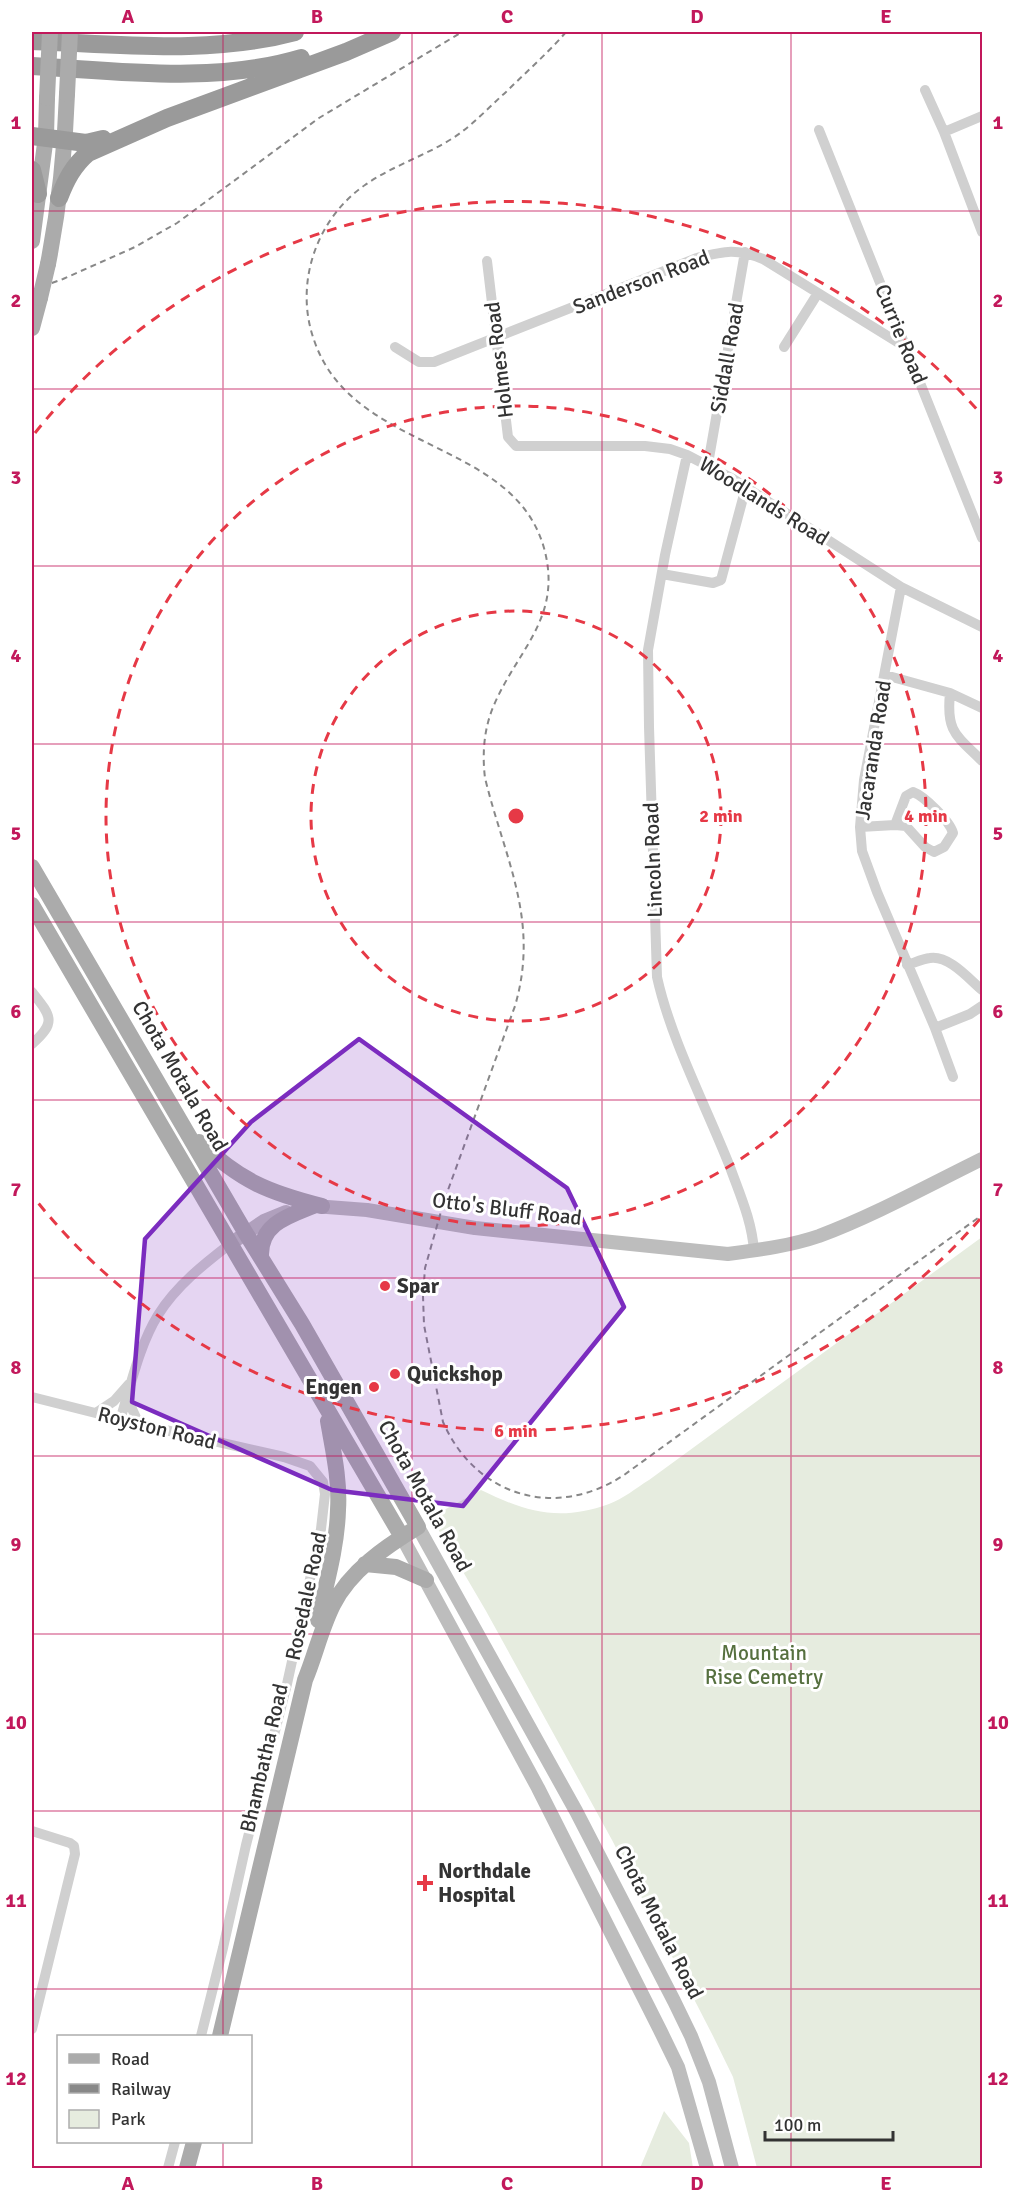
<svg xmlns="http://www.w3.org/2000/svg" width="1014" height="2200" viewBox="0 0 1014 2200" font-family="Signika,sans-serif">
<style>
.green{fill:#e6ecdf}
.lines{fill:none;stroke-linecap:round;stroke-linejoin:round}
.street{stroke:#d0d0d0;stroke-width:10}
.secondary{stroke:#bdbdbd;stroke-width:14}
.primary{stroke:#ababab;stroke-width:16}
.highway{stroke:#9a9a9a;stroke-width:18}
.rail{stroke:#888;stroke-width:2;stroke-dasharray:6 4.5;stroke-linecap:butt}
.primary-bridge{stroke:#ababab;stroke-width:16}
.marked{fill:#7b2cbf;fill-opacity:0.2;stroke:#7b2cbf;stroke-width:4.5;stroke-linejoin:round}
.grid{fill:none;stroke:#c2185b;stroke-width:1.5;stroke-opacity:0.55}
.ring{fill:none;stroke:#e63946;stroke-width:3;stroke-dasharray:10 8}
.poi-dot{fill:#e63946;stroke:#fff;stroke-width:2}
.labels{text-anchor:middle;dominant-baseline:central;stroke-width:6;stroke-linejoin:round;paint-order:stroke}
.street-label{font-size:21px;fill:#333;stroke:#fff}
.poi-label{font-size:21px;font-weight:bold;fill:#333;stroke:#fff;text-anchor:start}
.park-label{font-size:21px;fill:#56703f;stroke:#fff}
.centre{fill:#e63946;stroke:#fff;stroke-width:3}
.ring-label{font-size:18px;text-anchor:middle;font-weight:bold;fill:#e63946;stroke:#fff;stroke-width:6;stroke-linejoin:round;paint-order:stroke}
.neatline{fill:none;stroke:#c2185b;stroke-width:2}
.grid-label{font-size:20px;text-anchor:middle;font-weight:bold;fill:#c2185b}
</style>
<rect width="100%" height="100%" fill="#fff"/>
<path class="green" d="M982 1237V2168H757L733 2077 713 2036 612 1840 486 1611 431 1517 481 1490C526 1512 559 1522 609 1504 623 1499 636 1488 649 1480Z
M664 2111 689 2143 693 2168H640Z"/>
<g class="lines">
<path class="street" d="M925 90 944 132 982 232
M819 130 982 538
M944 132 982 116
M487 261 508 437 516 446H645L670 449 687 455 733 479 901 587 982 627
M395 347 419 362H434L697 258C725 251 736 248 763 259L907 348
M784 347 818 293
M687 455 665 555 648 650 649 727 657 977C671 1040 706 1106 730 1167 740 1195 752 1221 754 1251
M708 464 745 252
M662 574 713 583 721 580 746 487
M901 587 864 780 860 827 862 851 877 892 935 1028 953 1077
M885 675 950 693 982 708
M950 693C946 732 956 735 982 761
M860 827 895 825 906 796 913 792C924 796 950 821 953 833L944 847 934 852 925 847 906 826 895 825
M907 965C914 963 922 959 930 958 949 955 969 979 982 990
M32 992C51 1016 57 1022 32 1044
M935 1028 970 1014 982 1006
M32 1397 139 1424 284 1457 310 1466 323 1482 325 1494 321 1529 287 1684 246 1845 223 1948 201 2036
M127 1398 139 1424
M96 1413 114 1401 129 1384
M120 1420C131 1385 139 1346 158 1315 176 1286 204 1264 230 1244
M32 1831 70 1843 74 1846 75 1854 32 2029
M168 2168 175 2142"/>
<path class="secondary" d="M314 1206 367 1210 475 1228 728 1254C758 1250 790 1246 819 1236 875 1215 929 1185 982 1159
M230 1244 264 1221 286 1212
M418 1527 576 1811 674 2001 691 2036 709 2082 732 2168
M402 1537 538 1788 661 2032 678 2067 707 2168"/>
<path class="primary" d="M32 241 46 136 47 98
M48 264C59 208 65 151 67 94
M32 328 40 298
M32 867 245 1232 302 1324 418 1527C385 1547 350 1571 333 1605 321 1629 315 1656 305 1680L220 2036
M32 905 402 1537
M199 1142C241 1181 267 1192 322 1206
M261 1256C260 1224 288 1216 313 1206
M365 1564 396 1567 426 1580
M318 1620C326 1584 337 1547 338 1510 340 1480 333 1450 328 1421
M187 2168 194 2142"/>
<path class="highway" d="M32 41C118 44 210 55 295 32
M32 66C120 71 214 84 301 58
M32 136 86 143 103 139
M32 170 38 194
M59 198C66 180 73 166 88 153L167 118 346 52 392 32"/>
<path class="rail" d="M566 32C548 53 526 72 506 92 489 107 473 125 453 138 425 156 392 166 365 185 316 219 294 284 314 340 352 453 513 438 544 548 563 617 518 649 494 705 484 728 482 753 485 778 505 860 540 920 515 1006L444 1201 425 1268 423 1296 424 1325 443 1422C476 1497 556 1520 624 1475L982 1215
M32 290 63 279 135 247 177 223 319 118 462 32"/>
<path class="primary-bridge" d="M67 94 70 32
M47 98 50 32
M40 298 48 264"/>
</g>
<path class="marked" d="M359 1039 567 1188 624 1307 463 1506 332 1490 132 1402 145 1239 251 1122Z"/>
<path class="grid" d="M223 32V2036M412 32V2168M602 32V2168M791 32V2168M32 211H982M32 389H982M32 566H982M32 744H982M32 922H982M32 1100H982M32 1278H982M32 1456H982M32 1634H982M32 1811H982M32 1989H982M223 2142V2168"/>
<g class="ring">
<circle cx="516" cy="816" r="205"/>
<circle cx="516" cy="816" r="410"/>
<path d="M980 1219A615 615 0 0 1 35 1199M35 433A615 615 0 0 1 980 413"/>
</g>
<g class="poi-dot">
<circle cx="385" cy="1286" r="6"/>
<circle cx="395" cy="1374" r="6"/>
<circle cx="374" cy="1387" r="6"/>
<path d="M422 1874h6v6h6v6h-6v6h-6v-6h-6v-6h6z"/>
</g>
<g class="labels">
<g class="street-label">
<text transform="translate(641 282) rotate(-21)">Sanderson Road</text>
<text transform="translate(901 334) rotate(68)">Currie Road</text>
<text transform="translate(727 358) rotate(-80)">Siddall Road</text>
<text transform="translate(499 360) rotate(-97)">Holmes Road</text>
<text transform="translate(764 501) rotate(32)">Woodlands Road</text>
<text transform="translate(873 750) rotate(-81)">Jacaranda Road</text>
<text transform="translate(653 860) rotate(-92)">Lincoln Road</text>
<text transform="translate(180 1076) rotate(60)">Chota Motala Road</text>
<text transform="translate(507 1209) rotate(7)">Otto's Bluff Road</text>
<text transform="translate(157 1428) rotate(14)">Royston Road</text>
<text transform="translate(425 1496) rotate(61)">Chota Motala Road</text>
<text transform="translate(306 1596) rotate(-78)">Rosedale Road</text>
<text transform="translate(264 1758) rotate(-77)">Bhambatha Road</text>
<text transform="translate(659 1922) rotate(63)">Chota Motala Road</text>
</g>
<g class="poi-label">
<text x="397" y="1286">Spar</text>
<text x="407" y="1374">Quickshop</text>
<text x="362" y="1387" text-anchor="end">Engen</text>
<text x="438" y="1871">Northdale<tspan x="438" dy="24">Hospital</tspan></text>
</g>
<g class="park-label">
<text x="764" y="1653">Mountain<tspan x="764" dy="24">Rise Cemetry</tspan></text>
</g>
</g>
<circle cx="516" cy="816" r="9" class="centre"/>
<g class="ring-label">
<text x="721" y="822">2 min</text>
<text x="926" y="822">4 min</text>
<text x="516" y="1437">6 min</text>
</g>
<rect width="1014" height="2200" fill="none" stroke="#ffffff" stroke-width="66"/>
<rect x="57" y="2035" width="195" height="108" fill="#ffffff" stroke="#adadad" stroke-width="1.5"/>
<rect x="69" y="2054" width="30" height="9" fill="#ababab" stroke="#adadad" stroke-width="1.5"/>
<text x="111" y="2065" font-size="18" fill="#333333">Road</text>
<rect x="69" y="2084" width="30" height="9" fill="#888888" stroke="#adadad" stroke-width="1.5"/>
<text x="111" y="2095" font-size="18" fill="#333333">Railway</text>
<rect x="69" y="2110" width="30" height="18" fill="#e6ecdf" stroke="#adadad" stroke-width="1.5"/>
<text x="111" y="2125" font-size="18" fill="#333333">Park</text>
<path d="M765 2131v9h128v-9" fill="none" stroke="#333333" stroke-width="3"/>
<text x="774" y="2131" font-size="18" fill="#333333" stroke="#ffffff" stroke-width="4.5" paint-order="stroke">100 m</text>
<rect x="33" y="33" width="948" height="2134" class="neatline"/>
<g class="grid-label">
<text x="128" y="23">A</text>
<text x="317" y="23">B</text>
<text x="507" y="23">C</text>
<text x="697" y="23">D</text>
<text x="886" y="23">E</text>
<text x="16" y="129">1</text>
<text x="998" y="129">1</text>
<text x="16" y="307">2</text>
<text x="998" y="307">2</text>
<text x="16" y="484">3</text>
<text x="998" y="484">3</text>
<text x="16" y="662">4</text>
<text x="998" y="662">4</text>
<text x="16" y="840">5</text>
<text x="998" y="840">5</text>
<text x="16" y="1018">6</text>
<text x="998" y="1018">6</text>
<text x="16" y="1196">7</text>
<text x="998" y="1196">7</text>
<text x="16" y="1374">8</text>
<text x="998" y="1374">8</text>
<text x="16" y="1551">9</text>
<text x="998" y="1551">9</text>
<text x="16" y="1729">10</text>
<text x="998" y="1729">10</text>
<text x="16" y="1907">11</text>
<text x="998" y="1907">11</text>
<text x="16" y="2085">12</text>
<text x="998" y="2085">12</text>
<text x="128" y="2190">A</text>
<text x="317" y="2190">B</text>
<text x="507" y="2190">C</text>
<text x="697" y="2190">D</text>
<text x="886" y="2190">E</text>
</g>
</svg>
